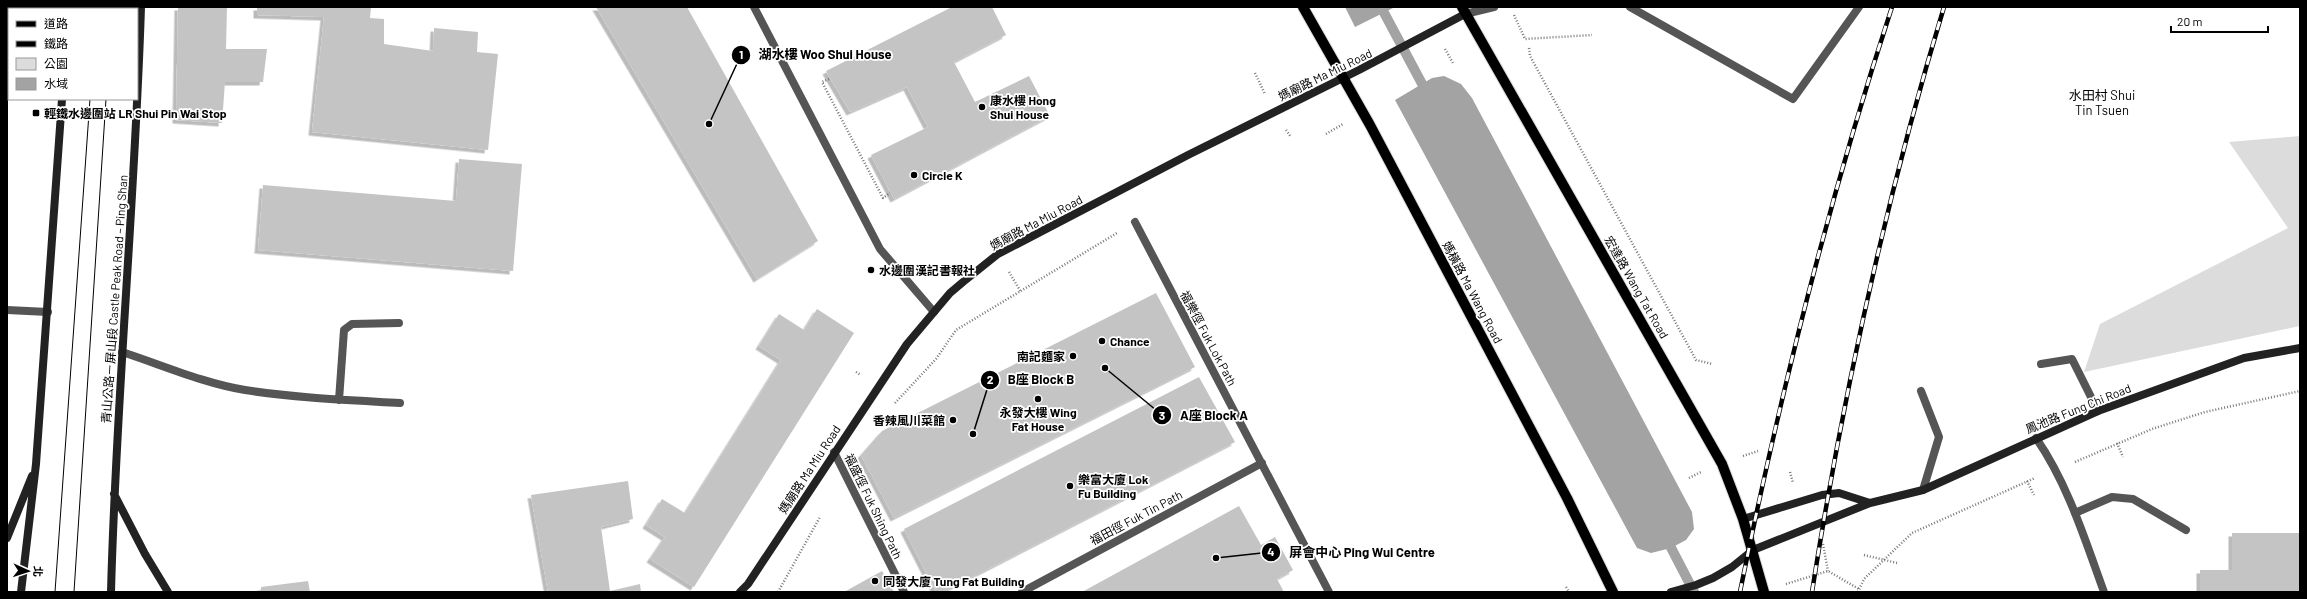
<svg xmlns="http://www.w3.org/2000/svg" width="2307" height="599" viewBox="0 0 2307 599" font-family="Barlow,'Noto Sans TC',sans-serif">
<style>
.green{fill:#dcdcdc}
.water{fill:#a3a3a3}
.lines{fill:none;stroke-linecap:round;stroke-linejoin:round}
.stream{stroke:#a3a3a3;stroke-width:10}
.building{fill:#c4c4c4;filter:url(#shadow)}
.primary-casing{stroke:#dbdbdb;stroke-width:12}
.path{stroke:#777;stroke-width:2.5;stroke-dasharray:1 2;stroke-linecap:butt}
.service{stroke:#555;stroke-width:8}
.pedestrian{stroke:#555;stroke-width:8}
.minor{stroke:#555;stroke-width:8}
.secondary{stroke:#222;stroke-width:8}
.primary{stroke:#000;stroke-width:10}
.tram{stroke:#000;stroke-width:1}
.rail-casing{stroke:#000;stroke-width:4.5}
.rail{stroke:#fff;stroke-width:3;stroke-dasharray:9;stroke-linecap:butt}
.poi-dot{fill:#000;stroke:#fff;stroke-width:1.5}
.labels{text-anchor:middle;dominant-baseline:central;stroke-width:3.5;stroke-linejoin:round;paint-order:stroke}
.street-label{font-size:12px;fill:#000;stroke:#fff}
.poi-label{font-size:12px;font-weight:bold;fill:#000;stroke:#fff;text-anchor:start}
.neighbourhood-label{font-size:13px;fill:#000;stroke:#fff}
.leader{fill:none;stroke:#000;stroke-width:1.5}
.callout-dot{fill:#000;stroke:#fff;stroke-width:1.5}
.mark-label{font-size:12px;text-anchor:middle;font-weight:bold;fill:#fff}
.callout-label{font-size:13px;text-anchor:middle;font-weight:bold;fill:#000;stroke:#fff;stroke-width:3.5;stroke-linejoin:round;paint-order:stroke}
</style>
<defs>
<filter id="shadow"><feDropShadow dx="-3.5" dy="3.5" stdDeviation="0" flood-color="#0004"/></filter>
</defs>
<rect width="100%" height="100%" fill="#fff"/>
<path class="green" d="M2300 136V326L2084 372 2100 324 2288 228 2229 142Z"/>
<path class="water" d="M1345 7H1395L1355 27Z
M1444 76 1461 84 1472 98 1692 512 1694 529 1686 540 1671 548 1651 553 1637 548 1395 100 1432 78Z"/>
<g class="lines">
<path class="stream" d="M1381 7 1428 95
M1665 536 1694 592"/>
</g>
<path class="building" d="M178 7H227L226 49H267L263 82H225L222 123 176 120Z
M257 7H371L370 18 384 19V44L433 51 434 28 478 32 477 52 498 54 488 150 312 132 324 17 257 15Z
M596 7H687L818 241 757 279Z
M952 7H992L1006 35 954 62 975 102 1029 76 1050 116 894 199 871 155 928 127 907 87 850 112 826 71Z
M459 159 522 164 513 271 258 250 263 185 456 201Z
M1156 293 1195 367 894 518 861 455 882 431Z
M817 309 854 333 694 587 650 559 665 537 646 525 662 499 685 513 781 360 759 346 779 314 804 330Z
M1199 377 1235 442 943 592H936L904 529Z
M628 481 633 519 601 527 610 591 640 584 641 592H548L531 495Z
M1239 506 1261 545 1275 537 1293 570 1277 579 1284 592H1082Z
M2232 533H2300V592H2200V570H2232Z
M882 571 894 592H844Z
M308 581 310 592H261V587Z"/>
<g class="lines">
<g class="primary-casing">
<path id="primary" d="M1303 7 1370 125 1567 498 1613 592
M1462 7 1722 464 1743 519 1764 592"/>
</g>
<path class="path" d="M1514 15 1525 39 1592 35
M1529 48 1530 56 1696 360 1712 364
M1445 49 1453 63
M1255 73 1265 94
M829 79 822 82 883 198 890 193
M1286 130 1291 137
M1326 134 1343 124
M1009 272 1021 292
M856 372 861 375
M895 403 936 359 956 330 1117 233
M2117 443 2123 457
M1743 456 1758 451
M2075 462 2152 429 2205 412 2300 391
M1790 472 1793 483
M1689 478 1701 472
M2027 481 2034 495
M1823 544 1828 571
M1864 555 1897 563
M1786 584 1828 571 1859 589
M1566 587 1569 592
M778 592 820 517
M1858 592 1864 579 1912 533 2035 478"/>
<path class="service" d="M122 352C162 365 203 383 245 390 296 398 349 400 400 403
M2041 364 2072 359 2098 411
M1921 391 1939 437 1923 490
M339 400 344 330 352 324 399 323"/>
<path class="pedestrian" d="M754 7 880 249 934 312
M1135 222 1329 592
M834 452 904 592
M2075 513 2112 497 2133 499 2186 530
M1022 592 1262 463"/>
<path class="minor" d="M1630 7 1793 99 1859 7
M1465 14 1494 7
M7 310 48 312
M2036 438C2068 484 2085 540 2104 592"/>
<path class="secondary" d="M60 7V9
M114 494 145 554 168 592
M1743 519 1822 495 1839 493 1870 503
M7 538 32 476
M21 592 36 464 62 99
M111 592C116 397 135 202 141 7
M740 592 748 584 907 344 950 293 963 282 998 254 1188 155 1359 70 1465 14
M1671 592 1696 585 1713 578 1732 567 1753 550 1870 503 1923 490 2098 411 2244 358 2300 348"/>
<use href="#primary" class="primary"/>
<path class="tram" d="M92 7V9
M110 7V9
M55 592 90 99
M74 592 106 99"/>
<g class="rail-casing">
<path id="rail" d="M1740 592C1780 394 1829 199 1892 7
M1812 592C1843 395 1886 198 1944 7"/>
</g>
<use href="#rail" class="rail"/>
</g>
<g class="poi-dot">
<circle cx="982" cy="107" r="4"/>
<rect x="32" y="109" width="8" height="8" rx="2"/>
<circle cx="914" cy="175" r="4"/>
<circle cx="871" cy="270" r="4"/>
<circle cx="1102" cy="341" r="4"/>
<circle cx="1073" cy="356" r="4"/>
<circle cx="1038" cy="399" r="4"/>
<circle cx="953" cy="420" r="4"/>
<circle cx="1070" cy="486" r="4"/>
<circle cx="875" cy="581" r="4"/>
</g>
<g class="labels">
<g class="street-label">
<text transform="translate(1325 74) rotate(-26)">媽廟路 Ma Miu Road</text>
<text transform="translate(1036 222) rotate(-28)">媽廟路 Ma Miu Road</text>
<text transform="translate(1637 287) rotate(60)">宏達路 Wang Tat Road</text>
<text transform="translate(1473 292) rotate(62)">媽橫路 Ma Wang Road</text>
<text transform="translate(114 299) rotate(-86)">青山公路－屏山段 Castle Peak Road – Ping Shan</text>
<text transform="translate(1209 338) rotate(62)">福樂徑 Fuk Lok Path</text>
<text transform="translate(2078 408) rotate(-22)">鳳池路 Fung Chi Road</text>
<text transform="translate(809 469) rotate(-57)">媽廟路 Ma Miu Road</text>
<text transform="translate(874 506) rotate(64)">福盛徑 Fuk Shing Path</text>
<text transform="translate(1136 517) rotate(-28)">福田徑 Fuk Tin Path</text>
</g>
<g class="poi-label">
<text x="990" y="100">康水樓 Hong<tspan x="990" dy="14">Shui House</tspan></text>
<text x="44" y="113">輕鐵水邊圍站 LR Shui Pin Wai Stop</text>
<text x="922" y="175">Circle K</text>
<text x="879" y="270">水邊圍漢記書報社</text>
<text x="1110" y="341">Chance</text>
<text x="1065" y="356" text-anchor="end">南記麵家</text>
<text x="1038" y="412" text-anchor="middle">永發大樓 Wing<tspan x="1038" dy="14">Fat House</tspan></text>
<text x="945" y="420" text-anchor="end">香辣風川菜館</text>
<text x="1078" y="479">樂富大廈 Lok<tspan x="1078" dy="14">Fu Building</tspan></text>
<text x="883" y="581">同發大廈 Tung Fat Building</text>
</g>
<g class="neighbourhood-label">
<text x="2102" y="95">水田村 Shui<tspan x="2102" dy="15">Tin Tsuen</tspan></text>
</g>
</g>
<path class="leader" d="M709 124L741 55M973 434L990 380M1105 368L1162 415M1216 558L1271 552"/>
<g class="callout-dot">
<circle cx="709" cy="124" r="4"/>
<circle cx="973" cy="434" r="4"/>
<circle cx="1105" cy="368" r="4"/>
<circle cx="1216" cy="558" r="4"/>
<circle cx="741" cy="55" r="10"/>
<circle cx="990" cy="380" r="10"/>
<circle cx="1162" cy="415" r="10"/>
<circle cx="1271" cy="552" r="10"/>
</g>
<g class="mark-label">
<text x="741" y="59">1</text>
<text x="990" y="384">2</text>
<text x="1162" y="420">3</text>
<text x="1271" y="556">4</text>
</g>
<g class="callout-label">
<text x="825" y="59">湖水樓 Woo Shui House</text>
<text x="1041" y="384">B座 Block B</text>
<text x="1214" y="420">A座 Block A</text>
<text x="1362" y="557">屏會中心 Ping Wui Centre</text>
</g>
<rect width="2307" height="599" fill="none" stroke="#000000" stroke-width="16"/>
<rect x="8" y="8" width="130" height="92" fill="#ffffff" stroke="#999999"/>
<rect x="16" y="21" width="20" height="6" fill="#000000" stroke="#999999"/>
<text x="44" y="28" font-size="12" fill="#000000">道路</text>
<rect x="16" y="41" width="20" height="6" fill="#000000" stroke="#999999"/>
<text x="44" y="48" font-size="12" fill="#000000">鐵路</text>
<rect x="16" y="58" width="20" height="12" fill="#dcdcdc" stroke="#999999"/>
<text x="44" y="68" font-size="12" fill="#000000">公園</text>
<rect x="16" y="78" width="20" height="12" fill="#a3a3a3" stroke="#999999"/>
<text x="44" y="88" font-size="12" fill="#000000">水域</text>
<g transform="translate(28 571) rotate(93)" stroke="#ffffff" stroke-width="3" paint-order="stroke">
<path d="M0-3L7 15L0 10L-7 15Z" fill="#000000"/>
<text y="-6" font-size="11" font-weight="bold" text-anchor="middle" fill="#000000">北</text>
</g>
<path d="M2171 26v6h97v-6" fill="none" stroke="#000000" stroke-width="2"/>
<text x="2177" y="26" font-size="12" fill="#000000" stroke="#ffffff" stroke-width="3" paint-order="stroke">20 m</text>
</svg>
